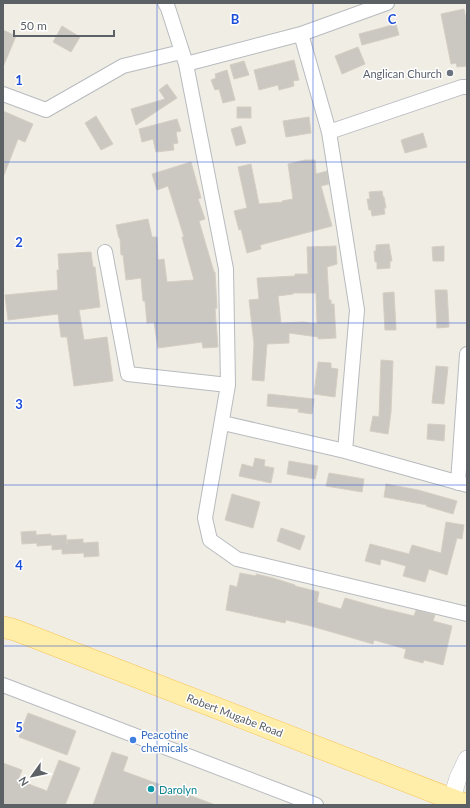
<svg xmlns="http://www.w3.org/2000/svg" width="470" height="808" viewBox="0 0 470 808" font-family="Lato,sans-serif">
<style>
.building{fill:#cbc7c1;stroke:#d5cec2;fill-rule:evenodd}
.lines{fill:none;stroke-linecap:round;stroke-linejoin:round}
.minor-casing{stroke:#b7bbbf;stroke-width:16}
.tertiary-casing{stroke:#b7bbbf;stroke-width:18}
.primary-casing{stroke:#f9c454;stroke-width:22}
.minor{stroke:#fff;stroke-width:14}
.tertiary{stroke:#fff;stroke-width:17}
.primary{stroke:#fea;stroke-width:21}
.grid{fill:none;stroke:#1d4ed8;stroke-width:1;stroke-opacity:0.55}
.worship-dot{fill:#6b7280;stroke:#fff;stroke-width:1.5}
.shop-dot{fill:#3f7fe0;stroke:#fff;stroke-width:1.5}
.culture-dot{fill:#0f9aa8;stroke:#fff;stroke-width:1.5}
.labels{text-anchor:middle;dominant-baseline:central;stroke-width:3;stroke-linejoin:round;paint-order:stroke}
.worship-label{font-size:11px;fill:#5b616d;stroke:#fff;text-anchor:end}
.street-label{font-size:11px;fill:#5c6166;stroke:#fff}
.shop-label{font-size:11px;fill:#366cbe;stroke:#fff;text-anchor:start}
.culture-label{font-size:11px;fill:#0d838f;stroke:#fff;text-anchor:start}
.grid-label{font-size:13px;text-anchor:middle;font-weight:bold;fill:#1d4ed8;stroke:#fff;stroke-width:3;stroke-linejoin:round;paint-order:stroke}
</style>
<rect width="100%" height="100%" fill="#f0ede4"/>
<path class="building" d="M464 9 467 24V66L457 67 456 63 451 64 441 14Z
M396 24 399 35 362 45 359 34Z
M62 26 80 37 71 52 53 42Z
M3 30 16 36 3 67Z
M358 47 365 64 342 74 335 56Z
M294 60 299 80 293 81 294 86 279 90 278 85 259 90 254 70Z
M244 61 249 75 234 79 230 65Z
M227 70 235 100 223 103 219 89 215 90 211 80 216 78 215 74Z
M167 84 177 98 136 125 131 109 165 99 159 90Z
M237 107H251V118H237Z
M3 111 33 124 25 142 18 139 4 175Z
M96 116 113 144 101 150 85 123Z
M309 117 311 133 286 137 283 121Z
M177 119 181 131 176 132 178 143 173 144 174 150 156 152 153 139 142 142 139 129Z
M241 126 246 143 236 146 231 129Z
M423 133 427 147 405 153 401 140Z
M305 160H315L316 174 327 171 329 184 321 186 332 226 260 245 261 249 247 253 241 229 239 230 234 211 247 208 238 167 251 164 259 204 283 202 282 201 293 199 288 164Z
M191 162 201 198 198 199 205 219 199 221 214 272H215L217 308 215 309 218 347 203 348 202 342 158 348 154 322 147 323 145 301H143L141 278 126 280 123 255H121L120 238H119L116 225 148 219 152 237H157L158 260 164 259 167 282 194 280 182 237H184L168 186 157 190 152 174Z
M382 191 383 197H384L386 208H384L385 214 372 216 371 210H369L367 199H370L369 192Z
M389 244 392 261H390V268L377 269V262H375L374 251H376V245Z
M336 246 337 264 327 267 329 300H331V304H334L336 338 318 339V337L289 333V343L267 344 264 381 252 380 254 344 249 300 259 299 257 278 295 276V274H308L307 247ZM293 293H316L317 324 304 322 281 323 278 296 293 294Z
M444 246V261H433L432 247Z
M91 252 93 267H95L100 307 79 310 84 340 107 337 113 381 74 386 67 337H61L58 314 8 320 5 295 58 290 57 270H59L58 254Z
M435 290H447L449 327 437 328Z
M394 292 396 330H385L383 293Z
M381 360 393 361 391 412 388 434 370 431 373 416 379 417Z
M318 362 331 363V368L338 369 335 397 314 394Z
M436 366 448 367 444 404 432 403Z
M268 394 314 399 312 414 298 412 299 409 267 406Z
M428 424 445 425 444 441 427 439Z
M255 458 265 460 264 466 274 468 271 483 239 476 242 464 253 467Z
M289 461 318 466 315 479 287 474Z
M329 473 364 479 362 492 326 486Z
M386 484 418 490 457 501 453 514 426 506 427 505 384 497Z
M232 494 260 502 253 528 225 520Z
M446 522 464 525 462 539 457 538 447 575 429 569 425 582 403 576 406 566 381 559 380 565 365 561 370 544 409 554 412 545 441 553Z
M281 528 305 536 300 550 277 541Z
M36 531V535L51 534V536L66 535 67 544V540L83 539V543L98 542 99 556 84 557V553L62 554V549L52 550V545L37 546V543L22 544 21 532Z
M240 573 256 576V574L273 578 295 585V586L319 592 317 602 341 609 345 598 388 610H389L414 616 416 610 435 615 433 621 452 626 443 665 424 660 423 663 404 658 406 649 374 640 373 644 311 626 286 620 285 623 226 610 230 585 237 587Z
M28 713 76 731 67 755 19 737Z
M112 752 128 757 123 771 213 804V805H93Z
M59 760 80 768 65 805H3V763L22 770 18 780 47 791Z"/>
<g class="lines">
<g class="minor-casing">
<path id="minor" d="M165 3 168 8 186 64 226 269 228 385 205 518 210 540 237 559 467 614
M301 34 329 132 357 310 345 451
M186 64 301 34 387 3
M3 94 46 110 123 66 181 52
M329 132 462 87H467
M105 252 128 374 228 385
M223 423 345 451 467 485
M458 483 467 354
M3 685 316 805"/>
</g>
<g class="tertiary-casing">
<path id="tertiary" d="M450 805 458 778 467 759"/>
</g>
<g class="primary-casing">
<path id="primary" d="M3 627 15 630 467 805"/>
</g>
<use href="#minor" class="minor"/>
<use href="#tertiary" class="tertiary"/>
<use href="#primary" class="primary"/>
</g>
<path class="grid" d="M157 3V805M313 3V805M3 162H467M3 323H467M3 485H467M3 646H467"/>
<circle class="worship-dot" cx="450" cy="73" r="4"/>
<circle class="shop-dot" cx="133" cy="740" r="4"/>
<circle class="culture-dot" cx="151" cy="789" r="4"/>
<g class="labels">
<g class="worship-label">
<text x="442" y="73">Anglican Church</text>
</g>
<g class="street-label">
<text transform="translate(235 715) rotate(21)">Robert Mugabe Road</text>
</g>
<g class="shop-label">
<text x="141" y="734">Peacotine<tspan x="141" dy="13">chemicals</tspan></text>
</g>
<g class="culture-label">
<text x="159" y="789">Darolyn</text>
</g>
</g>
<g class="grid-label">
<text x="235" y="24">B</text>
<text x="392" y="24">C</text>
<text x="19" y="85">1</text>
<text x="19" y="247">2</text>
<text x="19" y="409">3</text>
<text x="19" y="570">4</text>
<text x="19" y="732">5</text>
</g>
<rect width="470" height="808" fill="none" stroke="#5c6166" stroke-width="8"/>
<g transform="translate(32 776) rotate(237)" stroke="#ffffff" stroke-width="3" paint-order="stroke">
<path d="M0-3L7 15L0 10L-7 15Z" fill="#5c6166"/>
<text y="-6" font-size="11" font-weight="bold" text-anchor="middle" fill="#5c6166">N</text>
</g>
<path d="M14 30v6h100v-6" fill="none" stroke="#5c6166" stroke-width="2"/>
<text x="20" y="30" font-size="12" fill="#5c6166" stroke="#ffffff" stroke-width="3" paint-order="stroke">50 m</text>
</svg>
